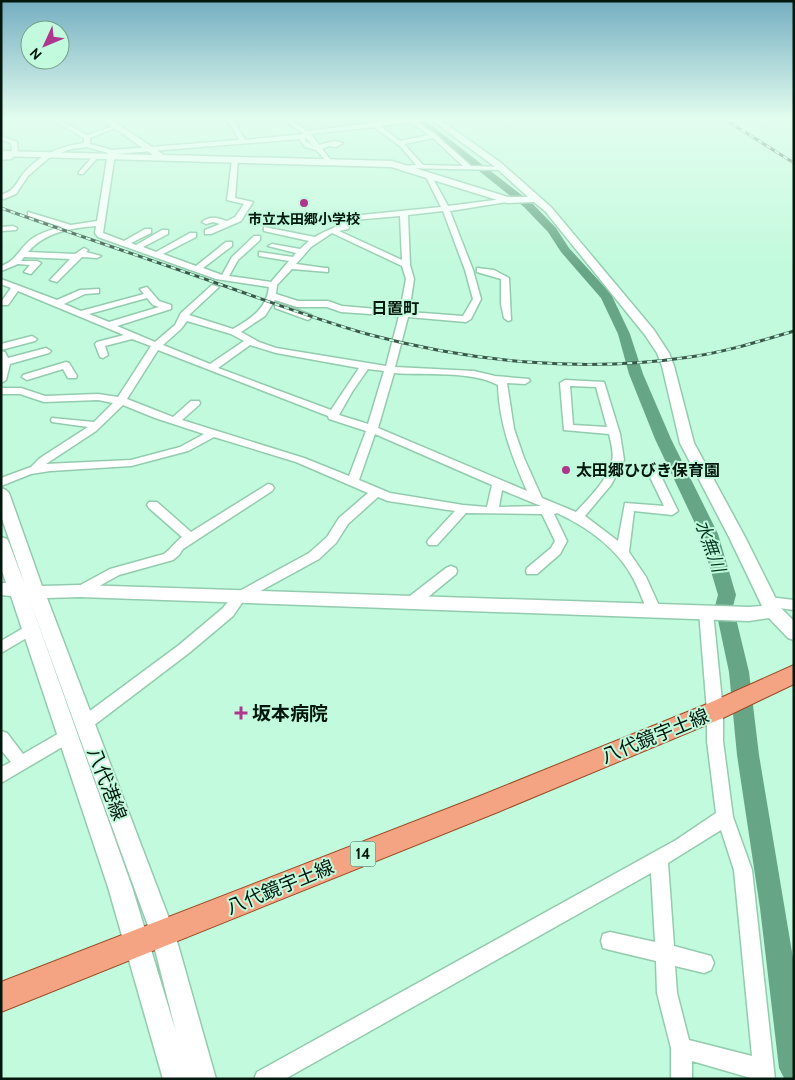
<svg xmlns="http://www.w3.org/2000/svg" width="795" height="1080" viewBox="0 0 795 1080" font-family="Cabin,'Noto Sans JP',sans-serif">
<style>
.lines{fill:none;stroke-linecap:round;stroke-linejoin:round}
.river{fill:#66a686;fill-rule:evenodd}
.street-casing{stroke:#93cbae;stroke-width:3}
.secondary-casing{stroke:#93cbae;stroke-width:3}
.primary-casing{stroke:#9a4c24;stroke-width:2}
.street{fill:#fff;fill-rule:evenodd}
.secondary{fill:#fff;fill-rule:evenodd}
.primary{fill:#f4a483;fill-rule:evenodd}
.rail-casing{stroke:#3a594a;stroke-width:3}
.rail{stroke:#c1fadc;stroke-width:2;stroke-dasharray:5;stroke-linecap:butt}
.poi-dot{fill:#ae368c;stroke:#c1fadc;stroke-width:2}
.labels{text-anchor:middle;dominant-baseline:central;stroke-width:4;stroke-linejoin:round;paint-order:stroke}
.far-poi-label{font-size:14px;font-weight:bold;fill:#02170d;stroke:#c1fadc}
.shield{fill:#c1fadc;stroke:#3b5b4b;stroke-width:1}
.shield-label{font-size:15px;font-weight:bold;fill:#02170d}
.far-quarter-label{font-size:16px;font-weight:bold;fill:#02170d;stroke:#c1fadc}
.poi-label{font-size:16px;font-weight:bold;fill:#02170d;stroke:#c1fadc;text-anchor:start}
.water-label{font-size:18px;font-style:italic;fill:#003621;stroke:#c1fadc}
.near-poi-label{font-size:19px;font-weight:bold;fill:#02170d;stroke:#c1fadc;text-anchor:start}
.near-street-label{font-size:19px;fill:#02170d;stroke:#c1fadc}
</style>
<rect width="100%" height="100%" fill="#c1fadc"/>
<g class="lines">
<path class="river" d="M414 119H423L532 203 556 228 569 248 611 294 630 334 643 374 671 439 718 534 736 595 733 606 749 672 759 755 794 964V1079L784 1078 779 1068 760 908 737 755 729 672 715 606 718 595 700 534 655 439 629 374 618 334 601 298 561 252 548 232 524 207Z"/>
<g class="street-casing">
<path id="street" d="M50 119H57L87 135 117 125V127L90 138V144L112 150 239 140 227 119H233L245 140 304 134 283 119H290L307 131 406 119H426L417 122 436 135 471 166 503 167V169L501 170 400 168V166L416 165 401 147 374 127 311 134 319 145 335 141 343 143 336 147 329 146 322 149 333 163 330 165 316 150 305 147 299 139 115 154 103 233 124 241 145 229H151V233L131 243 136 245 162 230H168V234L143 247 156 252 190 233H196V237L163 254 196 266 226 242H232V246L203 268 222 275 232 257 254 236H260V240L238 260 229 276 271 282 289 261 259 256V252L293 257 296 253 268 246 272 244 300 249 309 241 264 231V227L315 237C327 229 340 228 348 216H351L441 207 425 175 428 173 431 175 448 206 510 198V202H507L450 211 473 270 481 299 471 319 466 322 408 317 395 367 474 371 495 376 529 379 530 381 525 384 507 383 514 429 524 458 542 498 576 512C589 498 607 481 612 461 614 453 611 442 609 434L564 430 560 383 565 380 604 382 620 434 624 460 611 485 585 516 618 541 625 503 664 506 648 473 654 469 658 470 678 511 672 515 634 511 629 552 646 577 661 610 659 614H649C643 602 639 589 633 578 617 548 587 527 557 513L554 514 567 541 560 554 537 574H527L526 571 527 568 551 548 555 541 542 514 466 513 437 545H429L427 542 429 539 455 511 388 501 378 497 348 524 336 543 319 559 244 600 233 616 189 653 89 729 84 730 79 729 76 724 79 719 179 645 223 608 234 594 309 553 327 537 339 518 368 493 296 462 214 437 188 451 131 466 50 471 31 474 1 486V478L31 467 40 458 88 427 52 422 51 420 52 418 94 422 113 403 98 400 44 402 20 394H1V388H21L45 396 98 394 118 397 151 346 132 339 105 346 108 355 103 358 100 357 95 344 97 342 124 335 18 291 8 305H2L1 302 11 288 1 284V279L57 300 80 290 99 289V293L85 294 64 304 81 311 144 294 140 289 147 287 159 301 171 305V309L117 326 155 342 175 325 181 313 212 285 219 287 189 315 233 329C251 319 267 308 269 287L216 279 98 237 95 233 96 226C71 228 45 232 28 252L75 254 84 248 88 250 86 252 101 256 97 258 82 257 57 282 50 280 70 259 24 257 21 261H37L41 263 31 274 24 272 30 265 18 264 1 271V266C14 262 18 252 27 243 36 234 49 230 62 227L28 216V212L71 225 97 221 108 153 87 147 71 149 50 157 28 176 16 194 4 199 1 198V195C15 190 15 185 23 174 39 155 60 146 84 143V138ZM410 122 429 135 400 141 381 126ZM305 138H306L313 146 305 141ZM433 138 463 166 423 165 404 144ZM443 211 465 270 473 299 463 316 409 312 414 279 410 265 408 215ZM400 216 402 260 339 231 348 229 353 220ZM332 233 402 266 406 279 400 311 342 306 328 301H298L276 294 277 285 292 269 328 272V268H325L296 264 311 247ZM147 298 153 305 159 307 109 322 89 314ZM275 300 297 307H327L341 312 399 316 386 366 276 348 259 342 241 332 265 316ZM187 321 231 334 244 341 210 364 163 345 181 329ZM250 345 276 353 359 368 331 410 218 368ZM158 350 328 416 329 419 366 431 349 476 304 458 182 420 199 405 200 403 199 401H191L173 417 127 399ZM368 369 384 371 368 424 339 415 352 392ZM394 373C425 376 470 370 498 385 499 423 512 457 527 491L378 428ZM570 386 596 387 607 427 573 425ZM123 405 155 418 204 434 180 447 131 460 46 464 96 431ZM375 434 492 485 487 507 463 505 390 493 359 480ZM502 490 541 506 499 507Z
M1 136 17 142 18 153 11 159 1 160V156H7L12 152 11 143 1 140Z
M94 155 99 156 83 174H79V172Z
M235 158 238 160 235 198 253 202 241 221 211 234H205V230L220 224 213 222 206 224 202 222C211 215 217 218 227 221L235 217 244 204 227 200 232 160Z
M13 226 17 228 16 230 1 231V227Z
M477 268 494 270 509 278 511 320 508 321 504 318 501 304V279L477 272Z
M278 303 311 315 312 317 308 320 275 308V304Z
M32 336 37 339 35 341 1 350V344Z
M46 348 51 351 49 353 10 364 6 380 1 383V351L5 352 8 358Z
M66 362 69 363 77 376 76 378H68L63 369 27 380 22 377 23 375Z
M268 484 272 485 274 488 272 491 183 549 179 555 173 560 119 575 85 594H75L73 591 75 588 110 569 164 554C171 549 175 542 182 537L149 508 147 505 149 502H157L191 532Z
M451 566 456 568 457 571 456 574 416 607H406L404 603 406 599 446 568Z
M769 597 794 600V610L764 606 762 602 764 598Z
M706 607 711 608 713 612 723 711V741L733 817 752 870 775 1079H754L692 1061V1079H671V1048L657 993 656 961 610 950 603 948 601 941 603 934 610 932 655 942 651 873 285 1079H254L257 1072 676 840 716 813 707 741V711L699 612 701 608ZM721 830 734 870 752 1056 689 1040 677 993 675 966 704 973 711 970 714 963 711 956 674 946 668 863Z
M30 624 35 625 37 629 35 633 1 653V641Z
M68 728 74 730 76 735 74 740 1 783V767L11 762 1 750V731L7 733 23 754Z"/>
</g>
<g class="secondary-casing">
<path id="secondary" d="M101 119H110L164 155 392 161 508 197H528L494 166 430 119H439L500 162 551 207 654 330 669 353 674 366 694 443 745 537 780 607 794 621V640L788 638 769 618 749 621 80 597 47 598 175 934 216 1079H163L108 887 11 596 1 595V583H6L1 568V537L7 539 9 543 25 585 1 516V488L6 490 9 493 42 586 80 585 749 607 762 606 729 537 680 443 662 366 657 353 645 335 545 211 534 202 507 203 391 167 1 156V151L153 155ZM29 598 151 934 176 1032 132 887Z"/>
</g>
<g class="primary-casing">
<path id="primary" d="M794 665V684L723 718 498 812 1 1012V982L480 796 707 704Z"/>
</g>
<use href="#street" class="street"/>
<use href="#secondary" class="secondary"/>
<use href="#primary" class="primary"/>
<g class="rail-casing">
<path id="rail" d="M724 119 794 163
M1 208C73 234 146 258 219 284 268 301 317 320 367 334 471 362 583 373 690 357 726 352 760 341 794 331"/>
</g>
<use href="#rail" class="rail"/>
</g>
<linearGradient id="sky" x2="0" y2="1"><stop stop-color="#74aec1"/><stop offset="0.44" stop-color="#e3fdef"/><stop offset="1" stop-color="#e3fdef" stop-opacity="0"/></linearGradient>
<rect width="795" height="270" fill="url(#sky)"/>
<g class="poi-dot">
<circle cx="304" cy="203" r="5"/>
<circle cx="566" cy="470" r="5"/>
<path d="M238.5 705.5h5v5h5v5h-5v5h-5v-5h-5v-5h5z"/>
</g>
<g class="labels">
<g class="far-poi-label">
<text x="304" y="219">市立太田郷小学校</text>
</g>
<rect class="shield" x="350.5" y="841.5" width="25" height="25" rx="4"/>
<g class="shield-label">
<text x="363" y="854">14</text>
</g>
<g class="far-quarter-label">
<text x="395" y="308">日置町</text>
</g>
<g class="poi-label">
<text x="576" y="470">太田郷ひびき保育園</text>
</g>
<g class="water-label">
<text transform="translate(710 546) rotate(70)">水無川</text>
</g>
<g class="near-poi-label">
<text x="252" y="713">坂本病院</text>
</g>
<g class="near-street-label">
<text transform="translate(655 736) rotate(-22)">八代鏡宇土線</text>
<text transform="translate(107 784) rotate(69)">八代港線</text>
<text transform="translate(280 887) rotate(-22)">八代鏡宇土線</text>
</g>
</g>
<rect width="795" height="1080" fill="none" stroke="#02170d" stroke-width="5"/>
<g transform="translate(45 45) rotate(226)"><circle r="24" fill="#c1fadc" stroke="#759f89"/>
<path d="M0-4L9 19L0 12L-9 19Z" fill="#ae368c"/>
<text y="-8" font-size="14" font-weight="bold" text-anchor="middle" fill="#02170d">N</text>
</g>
</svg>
